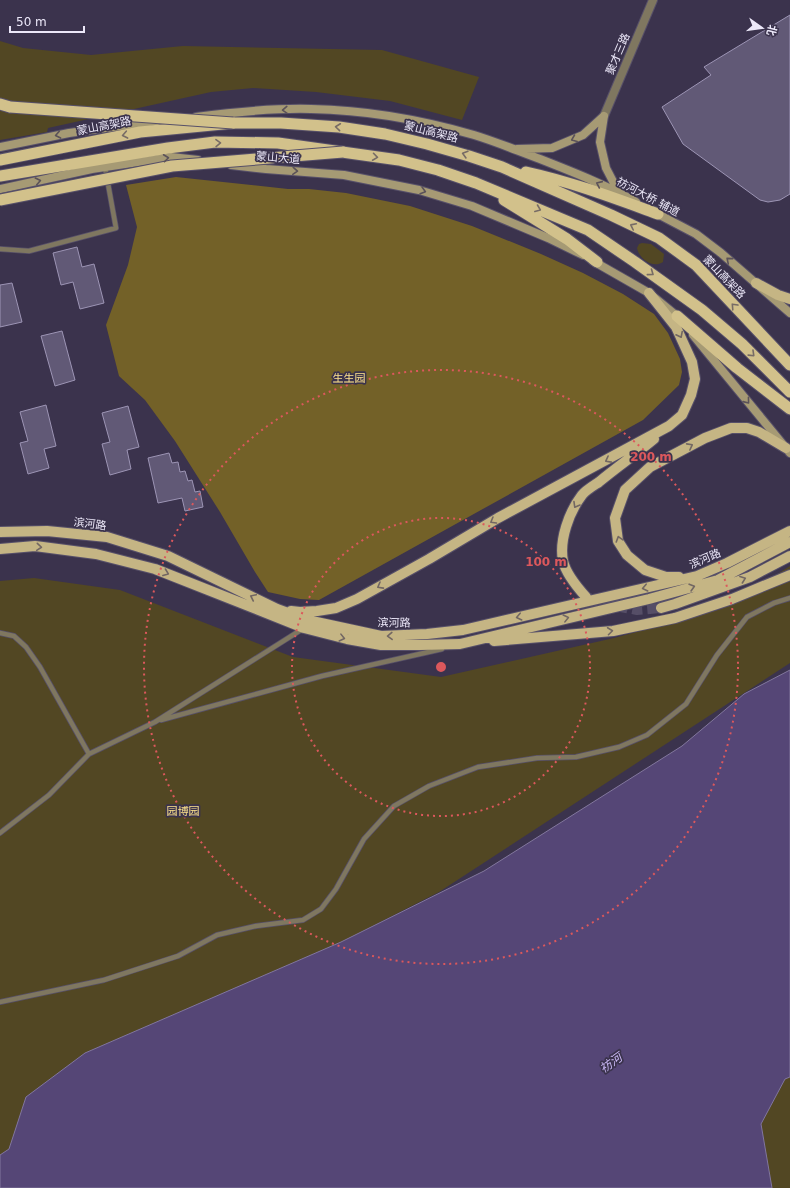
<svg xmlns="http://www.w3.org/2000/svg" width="790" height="1188" viewBox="0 0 790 1188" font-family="'DejaVu Sans','Noto Sans SC',sans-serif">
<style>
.green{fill:#524723}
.forest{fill:#736128}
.water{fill:#554676;stroke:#82779d}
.building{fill:#615976;stroke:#9d95b5}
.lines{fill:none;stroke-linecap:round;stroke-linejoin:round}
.primary-tunnel{stroke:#564e67;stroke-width:10;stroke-dasharray:10 5;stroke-linecap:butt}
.service-casing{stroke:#575069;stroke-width:6}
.tertiary-casing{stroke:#575069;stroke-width:10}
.secondary-casing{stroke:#575069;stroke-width:10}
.primary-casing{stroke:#575069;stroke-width:12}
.trunk-casing{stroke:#575069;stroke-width:13}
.service{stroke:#7f7760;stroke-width:4.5}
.tertiary{stroke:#7f7760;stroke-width:8}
.secondary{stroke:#a69a74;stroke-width:8}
.primary{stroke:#c5b584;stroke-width:10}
.trunk{stroke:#d2c18b;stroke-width:11}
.trunk-bridge-casing{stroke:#575069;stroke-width:13;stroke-linecap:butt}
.trunk-bridge{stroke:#d2c18b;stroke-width:11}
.oneway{stroke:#5b5259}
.oneway2{stroke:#776c66}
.oneway3{stroke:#726763}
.ring{fill:none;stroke:#dc585c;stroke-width:2;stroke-dasharray:2 4}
.labels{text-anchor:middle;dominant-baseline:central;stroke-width:3.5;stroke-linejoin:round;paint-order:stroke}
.street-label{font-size:11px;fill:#ece8f9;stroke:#3b334d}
.park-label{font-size:11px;fill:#fde28c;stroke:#3b334d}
.water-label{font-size:12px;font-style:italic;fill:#cdbbf9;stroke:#3b334d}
.centre{fill:#dc585c;stroke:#3b334d;stroke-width:2}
.ring-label{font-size:12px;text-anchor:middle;font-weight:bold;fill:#dc585c;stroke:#3b334d;stroke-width:3.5;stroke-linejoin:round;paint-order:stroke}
</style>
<rect width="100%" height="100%" fill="#3b334d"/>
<path class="green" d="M0 41 23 48 91 55 183 46 382 50 479 77 462 120 390 101 316 92 253 88 211 92 48 128 47 132 0 140Z
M642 243 651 244 664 254 663 262C653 269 639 259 637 248L639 244Z
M790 566V663L439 892 341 942 85 1053 26 1097 9 1149 0 1155V581L34 578 120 590 293 657 441 677 614 638 721 609Z
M790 1077V1188H772L761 1124 785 1079Z"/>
<path class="forest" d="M176 177 288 189H309L346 193 410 206 472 226 541 254 583 273 623 294 654 314 668 333 680 359 682 372 679 385 643 420 319 600 300 599 268 592 255 572 220 512 175 441 145 400 119 376 106 325 128 265 137 227 126 185Z"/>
<path class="water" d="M790 670V1077L785 1079 761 1124 772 1188H0V1155L9 1149 26 1097 85 1053 341 942 484 871 682 746 744 694Z"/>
<path class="building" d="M790 15V194L780 200 768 202 760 200 683 144 662 107 711 75 704 67Z
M77 247 82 267 94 264 104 303 80 309 73 282 61 285 53 253Z
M12 283 22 322 0 327V285Z
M62 331 75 380 55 386 41 336Z
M46 405 56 446 44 449 49 468 28 474 20 443 28 441 20 412Z
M128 406 139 447 127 450 131 469 110 475 102 444 110 442 102 413Z
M169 453 172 463 178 462 180 472 185 471 188 481 192 480 195 492 200 491 203 507 185 511 182 498 158 503 148 458Z"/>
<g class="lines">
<path class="primary-tunnel" d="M589 598 604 604 637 610 661 608"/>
<g class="service-casing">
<path id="service" d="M0 249 29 251 116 228 105 167
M0 633 14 636 26 647 40 667 89 754
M161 720 322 676 442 649
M0 833 49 795 89 754 155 722 304 628
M0 1002 104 980 178 956 217 935 256 926 303 920 321 909 336 889 364 839 394 806 429 786 478 767 537 758 576 757 619 747 647 735 686 704 717 655 747 617 774 603 790 598"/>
</g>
<g class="tertiary-casing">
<path id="tertiary" d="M604 116 653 0"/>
</g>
<g class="secondary-casing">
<path id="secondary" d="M604 116 600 142 606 168 619 193
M196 117C234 112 273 108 311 109 366 110 422 120 474 135 497 142 518 151 540 159 573 172 606 185 636 202
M0 147 69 133 157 121
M517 149 552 148 583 135 604 116
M231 165 266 169 344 175 419 190 472 206 548 238 583 255
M0 189 92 169 171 157 198 160
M654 212 696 234 721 253 790 313
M593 261 649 293 677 316 681 320
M693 335 790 453"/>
</g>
<g class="primary-casing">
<path id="primary" d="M756 283 778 295 790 299
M0 532 47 531 107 537 168 556 277 609 307 620 381 636 427 634 463 630 697 576 727 563 790 531
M0 549 35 546 96 554 155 569 304 628 347 639 381 645H420L460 644 649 599 718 580 790 542
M679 577H666L645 570 627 555 618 541 615 518 625 490 650 467 705 438 731 428H747L759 432 786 448
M586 597C577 587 566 574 563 561 559 540 569 512 582 495 586 490 593 486 599 482 617 467 636 454 654 439
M661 608 675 604 750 577 790 556
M291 611 300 612 317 611 336 608 357 599 429 559 498 518 669 426 682 415 691 395 695 379 692 362 676 327 649 293
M494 641 613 631 675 618 732 599 790 575"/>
</g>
<g class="trunk-casing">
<path id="trunk" d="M0 104 10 107
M0 160 140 132 233 123H281L339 127 385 134 427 144 469 156 502 167 611 215 659 238 696 265 790 365
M526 172C572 182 614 198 658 214
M0 176 168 148 215 142 278 143 399 160 438 170 476 183 588 230 635 262 702 310 742 344 790 392
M504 200 567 239 597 262
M677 316 737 368 790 409"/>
</g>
<use href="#service" class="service"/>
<use href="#tertiary" class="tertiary"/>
<use href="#secondary" class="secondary"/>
<use href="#primary" class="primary"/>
<use href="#trunk" class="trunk"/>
<g class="trunk-bridge-casing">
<path id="trunk-bridge" d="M10 107 233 123
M0 200 172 166 343 152"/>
</g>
<use href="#trunk-bridge" class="trunk-bridge"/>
</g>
<defs><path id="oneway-chevron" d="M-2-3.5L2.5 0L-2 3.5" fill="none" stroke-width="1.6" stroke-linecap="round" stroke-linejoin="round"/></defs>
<g class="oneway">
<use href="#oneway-chevron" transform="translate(285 110) rotate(177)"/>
<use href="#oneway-chevron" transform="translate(58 135) rotate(169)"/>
<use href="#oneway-chevron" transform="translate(574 139) rotate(158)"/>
<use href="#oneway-chevron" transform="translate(166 158) rotate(-7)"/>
<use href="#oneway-chevron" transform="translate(295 171) rotate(4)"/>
<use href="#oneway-chevron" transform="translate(38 181) rotate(-12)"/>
<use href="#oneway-chevron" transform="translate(599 184) rotate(-156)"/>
<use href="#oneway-chevron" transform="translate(423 191) rotate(16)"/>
<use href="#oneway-chevron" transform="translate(729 260) rotate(-140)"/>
<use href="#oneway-chevron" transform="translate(747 401) rotate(51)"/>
</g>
<g class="oneway2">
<use href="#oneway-chevron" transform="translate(338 127) rotate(-174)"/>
<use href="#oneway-chevron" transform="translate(125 135) rotate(169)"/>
<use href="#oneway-chevron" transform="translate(218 143) rotate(-1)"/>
<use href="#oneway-chevron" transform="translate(465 154) rotate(-164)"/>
<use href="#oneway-chevron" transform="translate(375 157) rotate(8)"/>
<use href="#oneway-chevron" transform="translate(538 209) rotate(22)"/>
<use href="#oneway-chevron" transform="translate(633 226) rotate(-154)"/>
<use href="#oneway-chevron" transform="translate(651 273) rotate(36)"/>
<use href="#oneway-chevron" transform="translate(734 306) rotate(-133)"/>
<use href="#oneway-chevron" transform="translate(752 354) rotate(44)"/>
</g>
<g class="oneway3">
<use href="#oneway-chevron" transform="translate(680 335) rotate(63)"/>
<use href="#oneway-chevron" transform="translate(690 446) rotate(-28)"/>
<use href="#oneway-chevron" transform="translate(608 460) rotate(152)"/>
<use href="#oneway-chevron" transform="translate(576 505) rotate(120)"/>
<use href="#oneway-chevron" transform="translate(493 521) rotate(150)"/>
<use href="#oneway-chevron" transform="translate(619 539) rotate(-107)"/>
<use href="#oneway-chevron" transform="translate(39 547) rotate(5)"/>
<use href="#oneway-chevron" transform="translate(166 573) rotate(21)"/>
<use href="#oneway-chevron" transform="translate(743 579) rotate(-20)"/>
<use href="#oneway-chevron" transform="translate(380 586) rotate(151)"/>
<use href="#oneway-chevron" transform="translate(692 587) rotate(-16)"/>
<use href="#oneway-chevron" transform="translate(645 588) rotate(167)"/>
<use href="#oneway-chevron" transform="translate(253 597) rotate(-155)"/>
<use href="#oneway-chevron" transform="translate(519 617) rotate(167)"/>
<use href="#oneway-chevron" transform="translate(566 618) rotate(-14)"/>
<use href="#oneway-chevron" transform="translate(610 631) rotate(-7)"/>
<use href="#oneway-chevron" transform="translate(390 636) rotate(178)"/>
<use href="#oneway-chevron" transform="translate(342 638) rotate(14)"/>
</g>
<g class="ring">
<circle cx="441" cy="667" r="149"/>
<circle cx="441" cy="667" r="297"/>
</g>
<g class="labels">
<g class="street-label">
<text transform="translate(618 54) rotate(-67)">聚才三路</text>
<text transform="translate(104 126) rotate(-11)">蒙山高架路</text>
<text transform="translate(431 132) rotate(14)">蒙山高架路</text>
<text transform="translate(278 158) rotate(5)">蒙山大道</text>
<text transform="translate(648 197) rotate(28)">祊河大桥 辅道</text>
<text transform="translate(724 277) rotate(46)">蒙山高架路</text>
<text transform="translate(90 524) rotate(7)">滨河路</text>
<text transform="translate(705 559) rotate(-23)">滨河路</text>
<text transform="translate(394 623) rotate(1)">滨河路</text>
</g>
<g class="park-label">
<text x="349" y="378">生生园</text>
<text x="183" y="811">园博园</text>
</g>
<g class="water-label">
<text transform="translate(611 1063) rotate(-35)">祊河</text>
</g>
</g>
<circle cx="441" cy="667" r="6" class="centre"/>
<g class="ring-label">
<text x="651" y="461">200 m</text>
<text x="546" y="566">100 m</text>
</g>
<g transform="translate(762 28) rotate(104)" stroke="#3b334d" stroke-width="3" paint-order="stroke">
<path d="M0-3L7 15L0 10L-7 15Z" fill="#ece8f9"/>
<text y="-6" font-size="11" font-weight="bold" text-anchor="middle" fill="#ece8f9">北</text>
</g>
<path d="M10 26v6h74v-6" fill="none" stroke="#ece8f9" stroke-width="2"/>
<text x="16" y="26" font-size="12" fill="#ece8f9" stroke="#3b334d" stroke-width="3" paint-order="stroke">50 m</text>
</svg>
